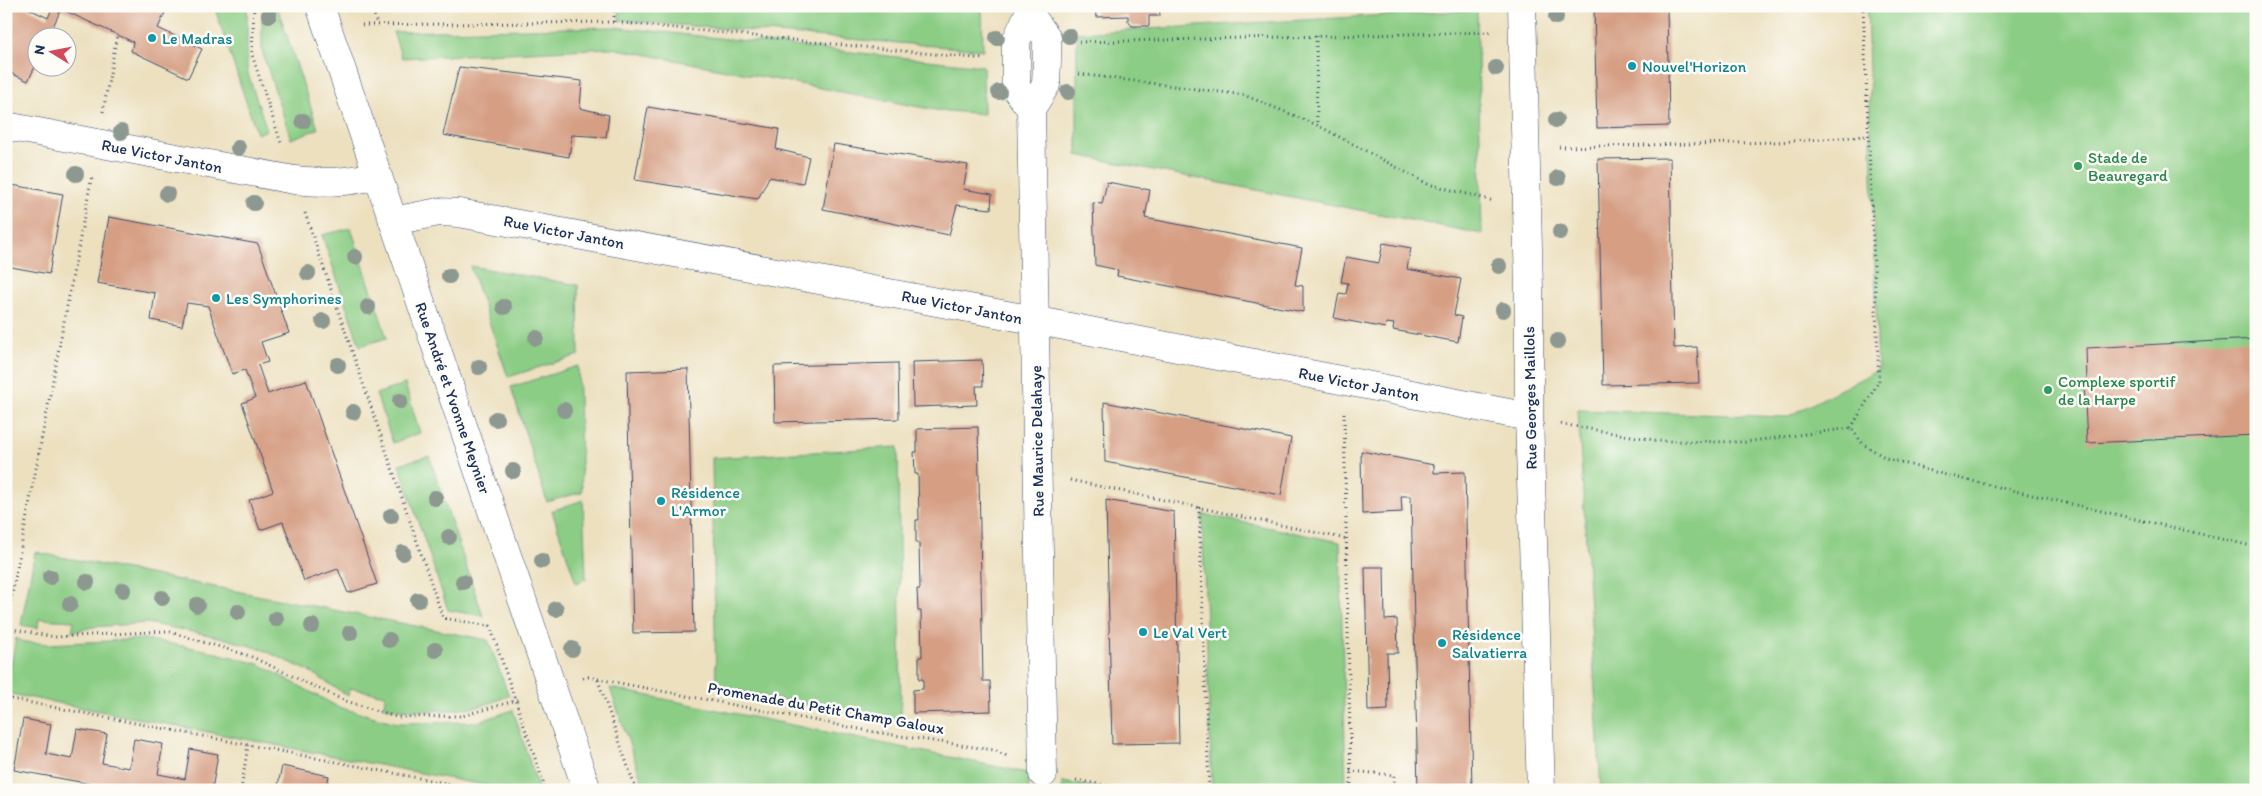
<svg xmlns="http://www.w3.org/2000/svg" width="2262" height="796" viewBox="0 0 2262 796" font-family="Itim,sans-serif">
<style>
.green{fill:#8ccd85;stroke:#547e72}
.building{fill:#d69f84}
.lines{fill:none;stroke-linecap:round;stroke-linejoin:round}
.minor-casing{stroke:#3a4a6d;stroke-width:29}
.tertiary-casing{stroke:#3a4a6d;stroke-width:29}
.path{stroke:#3a4a6d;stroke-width:3;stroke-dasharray:1 4;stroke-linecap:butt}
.minor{stroke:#fff;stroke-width:28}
.tertiary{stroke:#fff;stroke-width:28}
.tree{fill:#8c9890}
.culture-dot{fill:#0f9aa8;stroke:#fdfcf7;stroke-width:2}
.leisure-dot{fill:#2e9e5b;stroke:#fdfcf7;stroke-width:2}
.labels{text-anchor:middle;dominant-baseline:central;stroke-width:5;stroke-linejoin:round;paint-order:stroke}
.culture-label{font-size:16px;fill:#0d838f;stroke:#fdfcf7;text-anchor:start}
.street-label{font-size:16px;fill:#1b2f5e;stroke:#fdfcf7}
.leisure-label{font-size:16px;fill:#27864d;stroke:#fdfcf7;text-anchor:start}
</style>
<rect width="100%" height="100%" fill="#fdfcf7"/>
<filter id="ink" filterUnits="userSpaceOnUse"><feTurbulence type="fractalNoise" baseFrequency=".02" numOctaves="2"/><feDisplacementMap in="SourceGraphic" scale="10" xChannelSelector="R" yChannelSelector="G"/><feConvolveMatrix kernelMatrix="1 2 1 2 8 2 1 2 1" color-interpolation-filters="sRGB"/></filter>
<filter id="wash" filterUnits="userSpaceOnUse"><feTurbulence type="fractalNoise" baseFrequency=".0096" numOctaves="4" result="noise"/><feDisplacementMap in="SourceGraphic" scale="20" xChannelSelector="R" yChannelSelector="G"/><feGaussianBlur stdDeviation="1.12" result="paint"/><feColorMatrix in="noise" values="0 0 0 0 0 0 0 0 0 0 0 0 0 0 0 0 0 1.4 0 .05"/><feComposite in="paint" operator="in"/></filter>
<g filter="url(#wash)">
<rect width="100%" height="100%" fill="#ece0bf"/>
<path class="green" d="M214 6H247V71L267 130 257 134Z
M262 6H277L318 129 291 139 262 51Z
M619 6H646L647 8 982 6 983 50 619 20Z
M1867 6H2256V790H1601L1578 410 1787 417 1878 370Z
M1477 10 1482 234 1077 155V33Z
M614 27 983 66 984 114 935 110 612 48 402 58 393 32Z
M351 228 387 338 360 346 322 235Z
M470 266 578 285 579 355 508 377Z
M578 366 582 492 547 502 511 387Z
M405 384 420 433 393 443 376 394Z
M898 447 901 722 716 687 712 458Z
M429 456 483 616 448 610 399 464Z
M583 500 586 579 576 583 552 511Z
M1202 514 1340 542 1346 790H1212Z
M35 552 488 640 509 696C499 699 487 705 476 707 446 712 414 712 384 707L385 695 350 688 348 696 311 672 261 649 219 637 147 623 93 627 72 632 74 621 39 619 38 628 21 625Z
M16 638 24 642 50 644 144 639 205 650 259 664 338 707 397 723 478 722 513 710 539 790H512L462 781 6 693Z
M610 688 1028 773 1029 790H645Z
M1062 782 1110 790H1062Z"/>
<g id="blocks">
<path class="building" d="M6 6H23L48 18 53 6H168L158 28 202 49 188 78 131 51 133 42 61 9 48 38H38V61L28 81 6 71Z
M1095 6H1159L1160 16H1149V26H1132L1128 21V16L1096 17Z
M1594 6H1667L1669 126 1597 128Z
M459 67 582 81 580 108 609 115 606 137 572 135 569 157 443 135Z
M648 107 779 129 776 149 809 157 803 183 769 177 758 199 635 180Z
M834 144 968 165 963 189 992 194 991 209 957 205 949 235 823 209Z
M1670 158 1674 348 1697 347 1699 383 1603 385 1598 159Z
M1107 182 1150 190 1145 218 1302 248 1295 285 1303 286V312L1117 276 1118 270 1095 265 1093 203 1102 204Z
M6 184 63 194 49 274 6 266Z
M109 217 258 244 289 333 261 342 268 362 258 365 268 394 306 380 377 584 348 593 338 569 304 581 283 522 260 530 249 500 273 491 242 403 255 398 245 370 232 374 208 306 187 303 182 326 151 320 155 293 97 283Z
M1383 243 1411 248 1407 269 1461 279 1454 315 1462 317 1458 342 1393 330 1394 324 1386 323 1385 328 1334 318 1339 293 1346 294 1348 283 1341 282 1346 257 1379 263Z
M2256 339V435L2087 443 2084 382H2087L2086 348Z
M982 360 983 386H976L977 405 913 407 912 362Z
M898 363 899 419 775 422 774 366Z
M688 369 694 632 633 633 627 371Z
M1104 402 1291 438 1281 495 1105 462Z
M978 427 983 681H990L991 711 913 713V690L923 689V679H919V657H922L921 611H918L917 589H920L919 543H916V520H919L918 474H915L914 452H917V429Z
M1361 451 1434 465V473L1465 472 1472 790H1418L1411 496H1401L1402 512 1362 514Z
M1106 500 1174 512 1179 743 1112 744Z
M1365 567H1384L1385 620 1397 619 1398 653H1387L1388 710 1368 711Z
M23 719 51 724 46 754 72 759 77 729 107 734 102 763 129 768 134 739 163 744 158 774 185 779 190 749 218 754 212 790H124L14 770Z
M282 766 329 776 326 790H277Z"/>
</g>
</g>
<g filter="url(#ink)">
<use href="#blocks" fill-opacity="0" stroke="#3a4a6d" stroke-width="1"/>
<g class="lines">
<g class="minor-casing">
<path id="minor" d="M1029 6V13L1016 41V89L1031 109
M1522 6 1529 289V417L1541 790
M1029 13 1047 38V60L1046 85 1031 109 1043 774
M6 126 294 180C323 183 348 183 377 175
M393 221 439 212 459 213 1034 320 1529 417"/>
</g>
<g class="tertiary-casing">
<path id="tertiary" d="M320 6 587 790"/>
</g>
<path class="path" d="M254 6 252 55 281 143
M372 6 377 25
M614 6V22
M362 25 614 22 984 59
M1316 36 1317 125
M1079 42 1490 32
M1079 74 1244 95 1317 125 1428 184 1494 201
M103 112 117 35
M1559 147 1778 142 1868 136
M305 213 443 618 490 626 546 790
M1344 413 1351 790
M1561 424 1660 441 1745 442 1851 428 1863 444 1886 458 1942 474 2256 547
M1851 428 1879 381 1863 6
M1070 480 1346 539
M1199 507 1209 790
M6 626 92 175
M6 628 55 637 167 631 250 656 343 700 396 717 462 716 521 699
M583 678 588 677 880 733 994 750 1009 757
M598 680 636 790
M6 698 481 790
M1350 771 1394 775V790
M1076 780 1132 790
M241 790 248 745"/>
<use href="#minor" class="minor"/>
<use href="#tertiary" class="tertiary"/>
</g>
<g class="tree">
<circle cx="269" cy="15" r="8"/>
<circle cx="1556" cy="17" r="8"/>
<circle cx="1069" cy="36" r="8"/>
<circle cx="997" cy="38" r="8"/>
<circle cx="1496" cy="68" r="8"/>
<circle cx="999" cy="92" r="8"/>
<circle cx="1068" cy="92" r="8"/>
<circle cx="1556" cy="120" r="8"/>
<circle cx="303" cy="121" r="8"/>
<circle cx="121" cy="132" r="8"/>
<circle cx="238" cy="148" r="8"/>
<circle cx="76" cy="174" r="8"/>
<circle cx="1558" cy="178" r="8"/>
<circle cx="167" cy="194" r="8"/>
<circle cx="254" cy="203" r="8"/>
<circle cx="1560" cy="232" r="8"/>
<circle cx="355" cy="257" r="8"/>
<circle cx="1499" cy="266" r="8"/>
<circle cx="308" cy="273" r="8"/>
<circle cx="449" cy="276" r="8"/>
<circle cx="368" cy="307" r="8"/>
<circle cx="504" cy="307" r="8"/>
<circle cx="1503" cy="310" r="8"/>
<circle cx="323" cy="321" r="8"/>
<circle cx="536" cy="338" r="8"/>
<circle cx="1558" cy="341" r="8"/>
<circle cx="338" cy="365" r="8"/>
<circle cx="479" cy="367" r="8"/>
<circle cx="400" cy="401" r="8"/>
<circle cx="564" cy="410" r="8"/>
<circle cx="353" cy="412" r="8"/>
<circle cx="496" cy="419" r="8"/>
<circle cx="513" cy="471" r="8"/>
<circle cx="435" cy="498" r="8"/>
<circle cx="391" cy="516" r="8"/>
<circle cx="449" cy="537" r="8"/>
<circle cx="403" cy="553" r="8"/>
<circle cx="542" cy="561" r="8"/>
<circle cx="50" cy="577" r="8"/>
<circle cx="87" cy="582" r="8"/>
<circle cx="463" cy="582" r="8"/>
<circle cx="123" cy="590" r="8"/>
<circle cx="162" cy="598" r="8"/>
<circle cx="418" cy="600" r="8"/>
<circle cx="70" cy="604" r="8"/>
<circle cx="197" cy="605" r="8"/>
<circle cx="556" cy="609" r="8"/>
<circle cx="238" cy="612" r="8"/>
<circle cx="276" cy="619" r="8"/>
<circle cx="312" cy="626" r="8"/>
<circle cx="350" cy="633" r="8"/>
<circle cx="389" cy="640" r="8"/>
<circle cx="572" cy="649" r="8"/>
<circle cx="435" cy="650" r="8"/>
</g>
</g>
<g class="culture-dot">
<circle cx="152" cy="38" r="5"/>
<circle cx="1632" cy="66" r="5"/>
<circle cx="216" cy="298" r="5"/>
<circle cx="661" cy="501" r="5"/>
<circle cx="1143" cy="632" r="5"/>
<circle cx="1442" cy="643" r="5"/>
</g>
<g class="leisure-dot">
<circle cx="2078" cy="166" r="5"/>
<circle cx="2048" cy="390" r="5"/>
</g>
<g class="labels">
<g class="culture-label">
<text x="162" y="38">Le Madras</text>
<text x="1642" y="66">Nouvel'Horizon</text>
<text x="226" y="298">Les Symphorines</text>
<text x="671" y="492">Résidence<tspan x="671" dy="18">L'Armor</tspan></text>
<text x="1153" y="632">Le Val Vert</text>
<text x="1452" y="634">Résidence<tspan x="1452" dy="18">Salvatierra</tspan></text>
</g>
<g class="street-label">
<text transform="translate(162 156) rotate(11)">Rue Victor Janton</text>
<text transform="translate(564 232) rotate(11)">Rue Victor Janton</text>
<text transform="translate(962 307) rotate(11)">Rue Victor Janton</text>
<text transform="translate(1359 384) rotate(11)">Rue Victor Janton</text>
<text transform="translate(453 398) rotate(71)">Rue André et Yvonne Meynier</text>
<text transform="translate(1530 398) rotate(-91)">Rue Georges Maillols</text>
<text transform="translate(1037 441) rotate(-91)">Rue Maurice Delahaye</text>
<text transform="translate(826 708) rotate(10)">Promenade du Petit Champ Galoux</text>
</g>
<g class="leisure-label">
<text x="2088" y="157">Stade de<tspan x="2088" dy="18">Beauregard</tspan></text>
<text x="2058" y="381">Complexe sportif<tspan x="2058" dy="18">de la Harpe</tspan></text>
</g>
</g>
<rect width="2262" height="796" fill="none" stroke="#fdfcf7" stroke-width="25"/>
<g transform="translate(52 52) rotate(280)"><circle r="24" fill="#fdfcf7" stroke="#a3aaba"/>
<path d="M0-4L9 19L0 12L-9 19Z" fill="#d1495b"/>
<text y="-8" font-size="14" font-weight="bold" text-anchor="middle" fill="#1b2f5e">N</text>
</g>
</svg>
